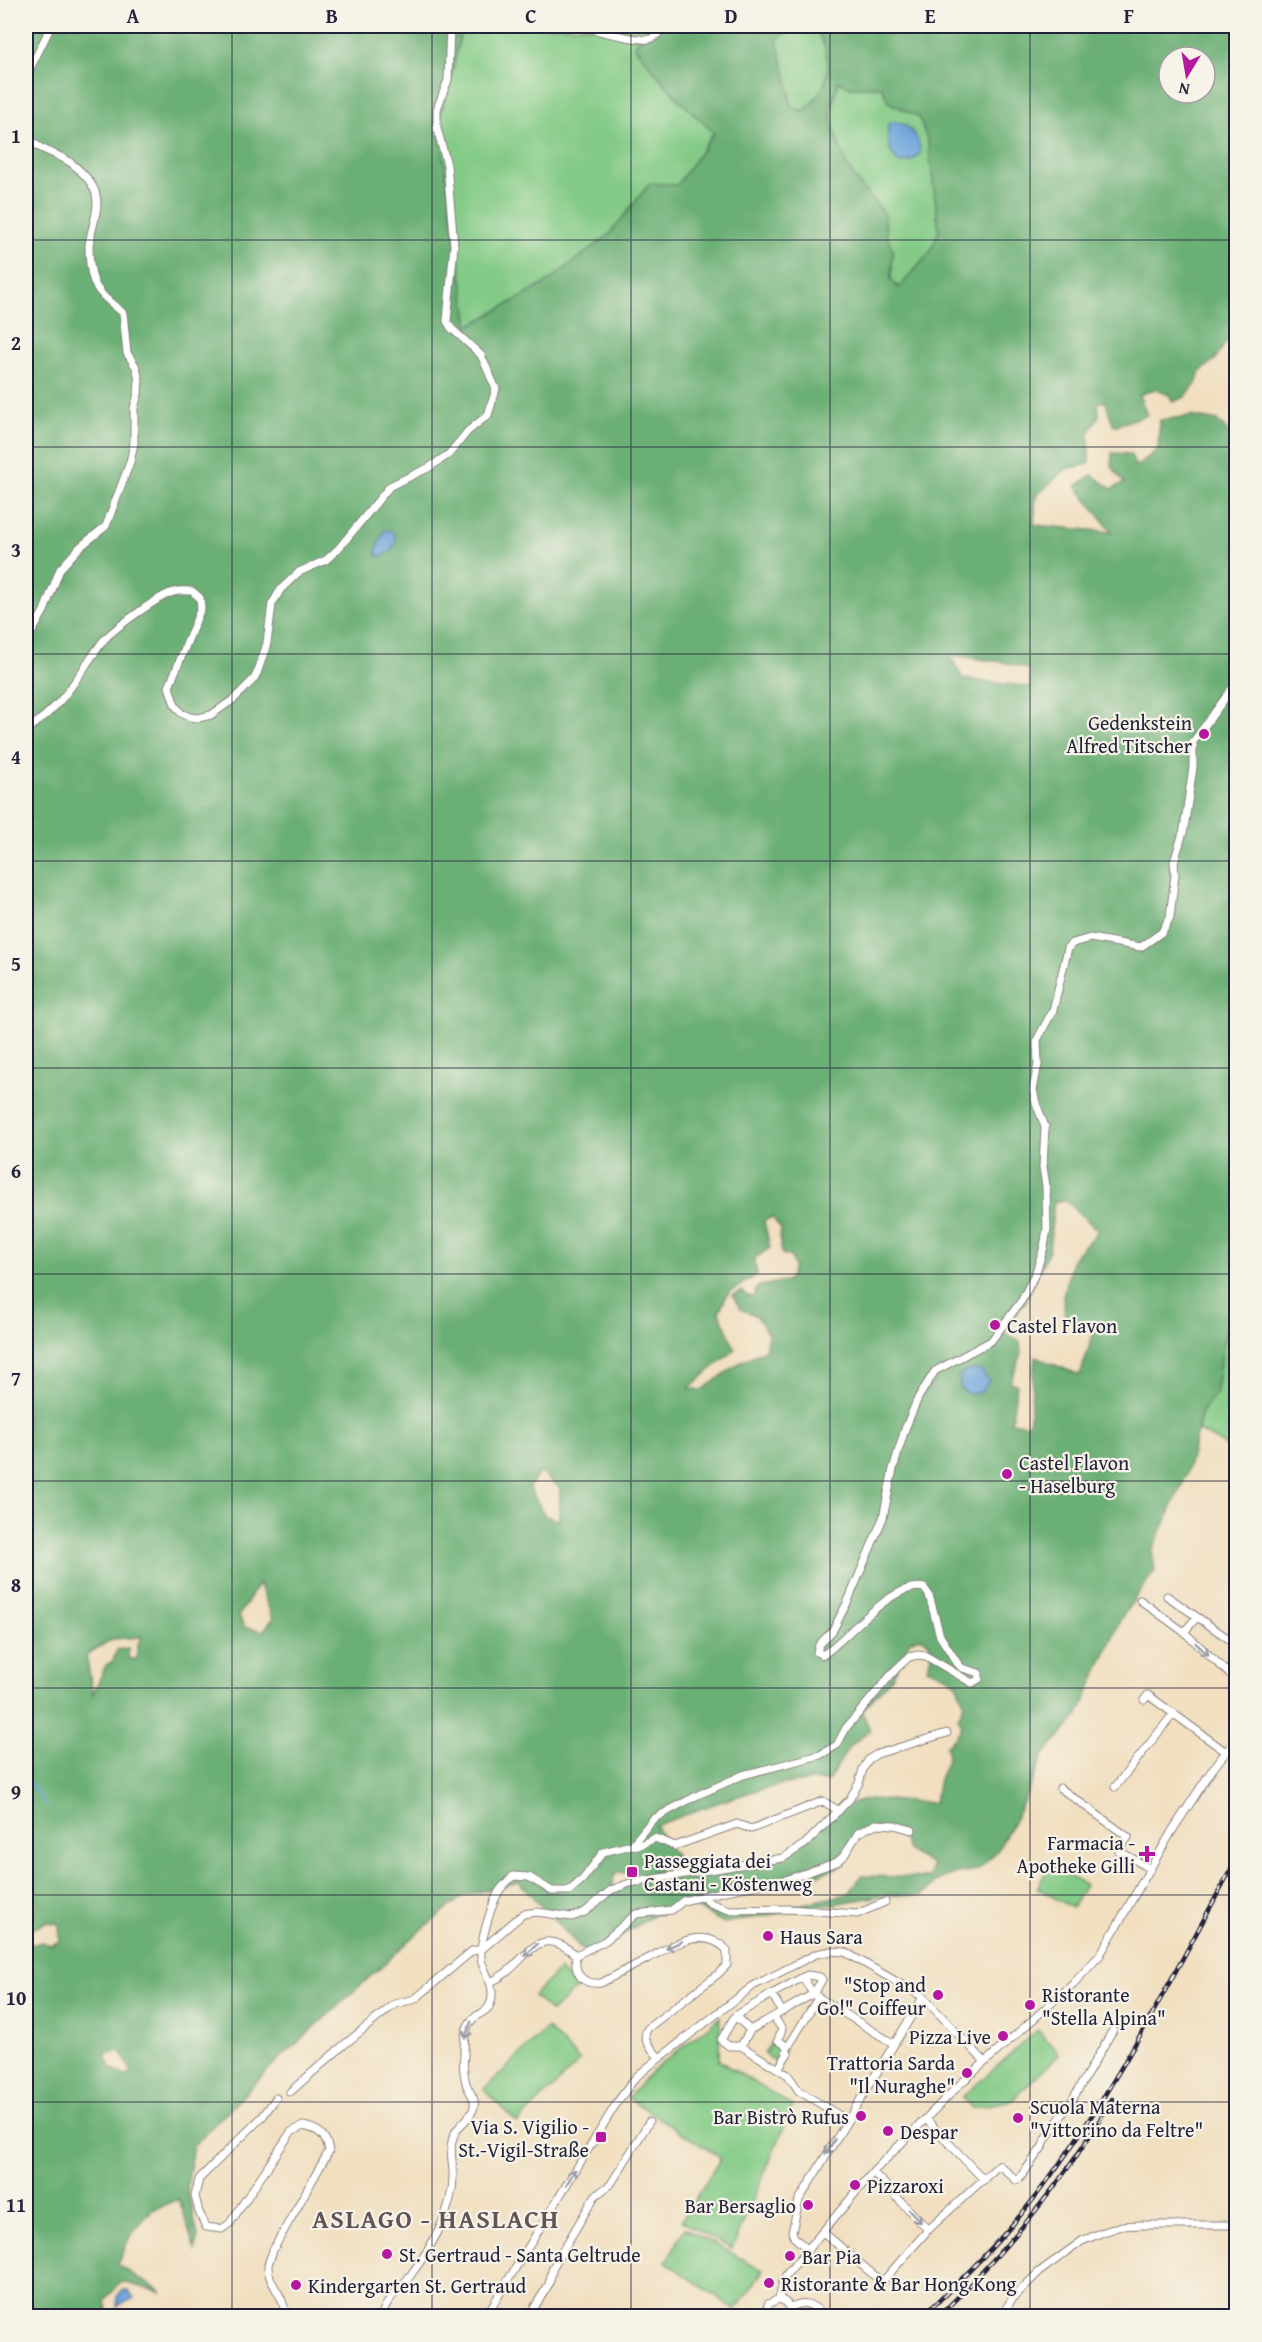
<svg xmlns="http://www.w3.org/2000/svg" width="1262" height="2342" viewBox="0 0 1262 2342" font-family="'Gentium Book Plus',serif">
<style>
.green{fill:#84cb87;stroke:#537661;stroke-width:1.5}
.forest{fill:#6baf74;stroke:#466858;stroke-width:1.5;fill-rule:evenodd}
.water{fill:#6ea5dc;stroke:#48648c;stroke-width:1.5}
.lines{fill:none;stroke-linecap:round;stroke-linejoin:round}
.stream{stroke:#6ea5dc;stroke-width:2}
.minor-casing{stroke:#8a807e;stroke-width:9}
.minor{stroke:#fff;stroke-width:7}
.rail-casing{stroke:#22223b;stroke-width:4.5}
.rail{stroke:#f7f3e8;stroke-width:2;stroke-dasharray:7;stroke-linecap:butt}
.oneway{stroke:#9c9ca7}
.grid{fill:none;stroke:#22223b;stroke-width:1.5;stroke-opacity:0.55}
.poi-dot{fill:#b5179e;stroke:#f7f3e8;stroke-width:2}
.labels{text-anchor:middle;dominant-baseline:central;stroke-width:4.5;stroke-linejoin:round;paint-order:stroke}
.poi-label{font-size:20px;fill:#22223b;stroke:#f7f3e8;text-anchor:start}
.district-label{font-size:26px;font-weight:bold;letter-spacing:1.5px;fill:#625456;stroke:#f7f3e8}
.neatline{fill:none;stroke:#22223b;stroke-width:2}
.grid-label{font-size:20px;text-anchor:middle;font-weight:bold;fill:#22223b}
</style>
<rect width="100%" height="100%" fill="#f7f3e8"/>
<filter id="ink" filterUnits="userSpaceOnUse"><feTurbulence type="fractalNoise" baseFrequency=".0167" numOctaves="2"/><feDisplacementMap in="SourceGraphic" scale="12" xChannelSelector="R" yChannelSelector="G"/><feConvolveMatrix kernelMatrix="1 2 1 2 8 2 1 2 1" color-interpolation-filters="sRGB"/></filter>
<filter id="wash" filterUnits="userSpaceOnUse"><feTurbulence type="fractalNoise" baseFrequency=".008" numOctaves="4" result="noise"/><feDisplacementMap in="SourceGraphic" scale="24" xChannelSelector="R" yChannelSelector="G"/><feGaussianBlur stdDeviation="1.35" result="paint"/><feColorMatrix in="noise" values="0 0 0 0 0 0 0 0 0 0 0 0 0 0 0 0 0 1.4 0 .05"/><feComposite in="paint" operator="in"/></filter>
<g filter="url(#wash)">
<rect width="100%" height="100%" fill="#f1dfc0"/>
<path class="green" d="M462 26H650L634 46 675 96 714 132 677 186 650 183 609 235 543 285 469 327 438 120 448 91Z
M791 26H813C836 56 832 86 804 111L791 107 789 88 776 41Z
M839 80 851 87H882L888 102 919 117 928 142 939 230 931 251 899 288 891 280 893 250 887 237 884 213 858 183 847 166 834 131 831 112Z
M1236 1305V1452L1198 1430 1202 1410 1215 1395 1224 1339Z
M1050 1865 1085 1885 1072 1908 1037 1888Z
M559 1970 577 1988 551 2012 533 1996Z
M720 2017 719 2061 793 2106 732 2249 681 2221 721 2158 628 2098 652 2071Z
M547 2028 580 2061 517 2123 484 2090Z
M1038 2030 1059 2054 1012 2100 972 2108 962 2097Z
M772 2041 785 2049 777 2062 764 2054Z
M685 2228 763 2270 736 2310 666 2262Z"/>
<path class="forest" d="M26 26H462L448 91 438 120 469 326 543 285 609 235 650 183 677 185 714 133 675 96 634 46 650 26H791L777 41 789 88 791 107 804 111C832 86 836 56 813 26H1236V341L1228 339 1214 361 1200 372 1196 384 1185 397 1173 402 1169 395 1155 389 1139 395 1147 415 1114 426 1105 401 1098 403 1099 415 1089 433V464L1066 469 1036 496 1034 525 1112 532 1076 486 1092 475 1112 489 1124 483 1112 467V453L1130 454 1136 467 1158 449 1160 420 1191 416 1218 421 1236 441V1305L1224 1339 1215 1395 1202 1410 1186 1476 1152 1551 1155 1570 1121 1618 1078 1716 1043 1756 1020 1809 997 1851 978 1870 957 1873 940 1879 921 1896 885 1895 724 1923 689 1904 659 1911 589 1957 519 1882 463 1896 419 1932 271 2067 193 2146 187 2188 198 2236 195 2250 179 2199 152 2210 131 2234 117 2265 162 2292 121 2282 105 2300 108 2316H26V1938L32 1945 42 1942 50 1945 60 1941 59 1924 47 1922 26 1932V1906L31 1913 35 1909 36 1903 26 1895V1690L36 1681 32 1667 26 1666ZM1169 57H1205V93H1169ZM838 81 851 87H882L888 102 919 117 928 142 939 230 931 251 899 288 891 280 893 250 887 237 884 213 858 183 847 166 834 131 831 112ZM950 655 1003 662 1029 669 1030 687 963 679ZM1065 1200 1098 1231 1073 1258 1063 1296 1065 1317 1096 1326 1080 1375 1035 1357 1029 1425 1011 1422 1017 1385 1010 1382 1021 1356 1020 1341 1002 1331 1024 1304 1049 1250 1054 1202ZM772 1217 781 1229 779 1236 782 1254 791 1257 794 1267 789 1280 757 1287 754 1297 747 1296 742 1291 733 1295 740 1309 757 1316 768 1334 765 1350 741 1362 702 1390 689 1388 735 1349 719 1312 728 1293 757 1275 754 1259 770 1248 764 1221ZM540 1472 560 1488 559 1520 545 1516 529 1487ZM259 1583 273 1619 263 1631 244 1627 239 1615ZM142 1637 137 1647V1660L128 1658V1648L117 1650 113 1661 106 1665 93 1694 86 1655 112 1639ZM920 1637C935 1643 932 1656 927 1668 952 1678 955 1676 964 1703L958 1718 962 1725 960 1731 946 1746 948 1758 939 1779 934 1803 869 1799 839 1807 813 1835 782 1855 688 1873 683 1867 644 1877 641 1881 612 1890 614 1876 617 1872 628 1873 632 1877C641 1876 653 1874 661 1869 667 1864 669 1861 677 1859L655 1826C704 1808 776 1777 828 1781L849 1747 870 1730 862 1711 893 1676 910 1641ZM888 1829 902 1835 908 1851 932 1865 930 1878 862 1876 847 1894 790 1907 723 1916 696 1901 795 1883 842 1866C856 1839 856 1833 888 1829ZM121 2051 132 2073 125 2076 111 2068 105 2054Z"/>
<path class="water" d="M896 122C911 126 920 138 920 153 914 161 909 163 899 163 888 153 887 138 888 124Z
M390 530 394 533 396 541C392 551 389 555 378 556L376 552 384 531Z
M966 1370H981L989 1381 982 1392 969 1394 961 1389 959 1376Z
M124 2290 129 2291 134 2298 117 2307 118 2295Z"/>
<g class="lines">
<path class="stream" d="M26 1778 46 1805"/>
</g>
</g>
<g filter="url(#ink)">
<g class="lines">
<g class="minor-casing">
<path id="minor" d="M583 26C593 30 642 42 650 39 657 37 660 32 662 26
M26 77 51 26
M26 133C36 152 55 151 71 163 78 168 89 179 93 187 103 204 91 227 89 245 89 257 90 271 94 282 99 295 113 304 123 313L127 353 136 367 139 380 138 394 134 408V443L130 462 106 526 80 547 60 569 44 611 26 642
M26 730C66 704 76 677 103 641 111 631 161 594 174 592 180 590 187 591 192 591L200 598 201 608 169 687 175 705 181 713 190 717 198 718 211 715 234 699 254 679 258 671 267 643 272 604 281 589 299 572 326 560 339 548 390 486 430 467 449 454 468 431 488 415 496 389 481 355 451 328 447 321 454 246 447 165 437 128V109L448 80 450 26
M1167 1596 1236 1644
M1140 1600 1184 1632
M1197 1617 1184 1632 1233 1677 1236 1678
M1144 1700 1148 1695 1226 1752 1236 1750
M1115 1787 1174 1713
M1060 1788 1128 1837 1119 1851 1151 1869
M632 1845 638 1846 655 1838 675 1846 737 1824 751 1829 823 1801 839 1811
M702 1896 710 1903 729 1910 789 1909 857 1914 885 1902
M576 1955 605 1941 636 1914 672 1910 683 1901 725 1891 786 1880 837 1862 844 1856 858 1833 876 1824 894 1825 912 1830
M576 1955C574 1974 582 1985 601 1983 616 1975 632 1967 647 1959 671 1946 703 1925 727 1950V1965L718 1974 648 2028C640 2039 652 2048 659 2058
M808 1975 820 1977 822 1980 813 1994 803 1977Z
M490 1982C526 1969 533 1918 576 1955
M782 2012 772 1994 803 1977
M735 2016 721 2040 729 2046H741
M774 2017 782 2029 778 2040 788 2047 786 2051 788 2053 778 2069
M750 2030 735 2016 772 1994
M788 2047 818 1998
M290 2092 345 2044 395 2004 415 1999 472 1951 482 1949 523 1914 537 1912 572 1917 585 1912 611 1890 630 1883 783 1858 805 1844 849 1800 859 1783 863 1769 869 1759 877 1754 947 1733
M276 2098 263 2116 199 2179 195 2196 199 2212 206 2227 222 2229 230 2223 291 2132 303 2126C319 2129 326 2135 329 2151L273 2250C272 2255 269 2260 268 2265 267 2284 286 2296 285 2316
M926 2119 984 2180
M847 2120 799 2091 788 2075 741 2046 750 2030 813 1994 894 2044
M873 2172 928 2230
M823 2232 882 2282 928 2230 999 2165 1016 2180 1020 2178 1043 2146 1045 2140 1071 2102 1113 2030
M808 2250 794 2237 792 2232 799 2200 923 1997
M779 2299 783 2282 786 2275 873 2172 957 2087 1074 1983 1100 1955 1172 1831 1212 1770 1236 1739
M790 2308C806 2298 813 2306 826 2316
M382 2316C385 2300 400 2289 410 2276 422 2260 435 2240 443 2221 448 2208 453 2191 453 2177 454 2165 449 2153 452 2141 455 2125 471 2120 474 2107 476 2099 470 2093 467 2086 464 2077 463 2064 464 2055 464 2043 464 2028 472 2020 479 2012 488 2013 491 2002 495 1987 487 1977 482 1963 477 1949 491 1907 498 1893 501 1887 508 1881 513 1876L529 1877 552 1891H569L583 1879 603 1852 632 1845 653 1819 698 1795 743 1775 820 1755 837 1745 846 1728 896 1669 909 1657 918 1655 926 1656 972 1683 979 1679V1673L962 1668 958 1664 940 1636 929 1595 924 1588C893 1580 847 1639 823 1655L817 1652 819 1645 833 1630 848 1601 883 1518 893 1469 905 1429 918 1398 935 1371 991 1341 1022 1300 1036 1272 1044 1247 1047 1229 1046 1186 1043 1167 1045 1127 1036 1103 1033 1090 1038 1064 1037 1040 1053 1010 1068 948 1073 943 1090 938 1141 947 1162 932 1170 917 1175 875 1174 862 1184 829 1193 767V742L1236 683
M486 2316 618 2101 636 2077 648 2067 753 1986 816 1954 831 1951 845 1952 923 1997 985 2062
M529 2316 549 2284 553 2267 595 2196 611 2184 649 2122
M767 2316 768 2304 779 2299C788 2302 792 2308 790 2316
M991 2316H1001
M1001 2316 1012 2299 1039 2272 1082 2241 1101 2233 1122 2226 1140 2225H1236"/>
</g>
<use href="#minor" class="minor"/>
<g class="rail-casing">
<path id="rail" d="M923 2316C962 2279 1002 2240 1035 2197 1114 2094 1174 1973 1236 1860
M939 2316C1005 2251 1066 2181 1112 2099"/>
</g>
<use href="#rail" class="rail"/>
</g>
<defs><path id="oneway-shaft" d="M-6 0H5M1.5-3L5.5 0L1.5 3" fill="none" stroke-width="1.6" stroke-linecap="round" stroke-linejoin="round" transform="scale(1.5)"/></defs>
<g class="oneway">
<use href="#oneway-shaft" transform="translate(1202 1649) rotate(42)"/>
<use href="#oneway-shaft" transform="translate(674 1945) rotate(155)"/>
<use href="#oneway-shaft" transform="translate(531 1950) rotate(138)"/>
<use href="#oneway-shaft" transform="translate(468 2030) rotate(111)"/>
<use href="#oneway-shaft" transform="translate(830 2147) rotate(122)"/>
<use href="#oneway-shaft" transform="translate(571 2177) rotate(-59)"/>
<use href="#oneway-shaft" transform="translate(915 2216) rotate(47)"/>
</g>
</g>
<path class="grid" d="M232 26V2316M432 26V2316M631 26V2316M830 26V2316M1030 26V2316M26 240H1236M26 447H1236M26 654H1236M26 861H1236M26 1068H1236M26 1274H1236M26 1481H1236M26 1688H1236M26 1895H1236M26 2102H1236"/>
<g class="poi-dot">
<circle cx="1204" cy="734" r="6"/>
<circle cx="995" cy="1325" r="6"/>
<circle cx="1007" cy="1474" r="6"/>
<path d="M1144 1845h6v6h6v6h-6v6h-6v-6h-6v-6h6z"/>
<rect x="626" y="1866" width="12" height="12" rx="3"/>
<circle cx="768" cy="1936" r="6"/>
<circle cx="938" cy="1995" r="6"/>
<circle cx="1030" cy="2005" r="6"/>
<circle cx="1003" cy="2036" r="6"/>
<circle cx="967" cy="2073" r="6"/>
<circle cx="861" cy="2116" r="6"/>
<circle cx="1018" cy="2118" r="6"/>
<circle cx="888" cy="2131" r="6"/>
<rect x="595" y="2131" width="12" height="12" rx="3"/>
<circle cx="855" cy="2185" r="6"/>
<circle cx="808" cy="2205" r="6"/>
<circle cx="387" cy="2254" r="6"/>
<circle cx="790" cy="2256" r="6"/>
<circle cx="769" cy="2283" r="6"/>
<circle cx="296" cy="2285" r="6"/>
</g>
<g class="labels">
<g class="poi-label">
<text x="1192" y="722" text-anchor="end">Gedenkstein<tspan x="1192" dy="23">Alfred Titscher</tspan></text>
<text x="1007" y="1325">Castel Flavon</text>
<text x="1019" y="1462">Castel Flavon<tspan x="1019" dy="23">- Haselburg</tspan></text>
<text x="1135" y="1842" text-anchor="end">Farmacia -<tspan x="1135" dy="23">Apotheke Gilli</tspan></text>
<text x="644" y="1860">Passeggiata dei<tspan x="644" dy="23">Castani - Köstenweg</tspan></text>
<text x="780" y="1936">Haus Sara</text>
<text x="926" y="1984" text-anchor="end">"Stop and<tspan x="926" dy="23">Go!" Coiffeur</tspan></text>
<text x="1042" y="1994">Ristorante<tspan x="1042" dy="23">"Stella Alpina"</tspan></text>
<text x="991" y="2036" text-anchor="end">Pizza Live</text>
<text x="955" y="2062" text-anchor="end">Trattoria Sarda<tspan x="955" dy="23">"Il Nuraghe"</tspan></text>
<text x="1030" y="2106">Scuola Materna<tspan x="1030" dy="23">"Vittorino da Feltre"</tspan></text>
<text x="849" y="2116" text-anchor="end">Bar Bistrò Rufus</text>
<text x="589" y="2126" text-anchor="end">Via S. Vigilio -<tspan x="589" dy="23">St.-Vigil-Straße</tspan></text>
<text x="900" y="2131">Despar</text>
<text x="867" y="2185">Pizzaroxi</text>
<text x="796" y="2205" text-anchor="end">Bar Bersaglio</text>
<text x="399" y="2254">St. Gertraud - Santa Geltrude</text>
<text x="802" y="2256">Bar Pia</text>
<text x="781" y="2283">Ristorante &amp; Bar Hong Kong</text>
<text x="308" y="2285">Kindergarten St. Gertraud</text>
</g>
<g class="district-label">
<text x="436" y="2218">ASLAGO - HASLACH</text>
</g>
</g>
<rect width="1262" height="2342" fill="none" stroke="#f7f3e8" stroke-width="66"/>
<g transform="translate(1187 75) rotate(191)"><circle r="28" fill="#f7f3e8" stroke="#a29fa3" stroke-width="1.5"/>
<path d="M0-4.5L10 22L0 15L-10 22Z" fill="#b5179e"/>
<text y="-9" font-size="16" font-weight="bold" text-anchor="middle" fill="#22223b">N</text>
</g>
<rect x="33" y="33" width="1196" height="2276" class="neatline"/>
<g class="grid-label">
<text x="133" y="23">A</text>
<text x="332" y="23">B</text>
<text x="531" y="23">C</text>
<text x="731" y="23">D</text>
<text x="930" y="23">E</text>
<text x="1129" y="23">F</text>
<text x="16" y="143">1</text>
<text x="16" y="350">2</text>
<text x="16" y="557">3</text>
<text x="16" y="764">4</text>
<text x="16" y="971">5</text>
<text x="16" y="1178">6</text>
<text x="16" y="1385">7</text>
<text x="16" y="1592">8</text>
<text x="16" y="1799">9</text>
<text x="16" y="2005">10</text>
<text x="16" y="2212">11</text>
</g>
</svg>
